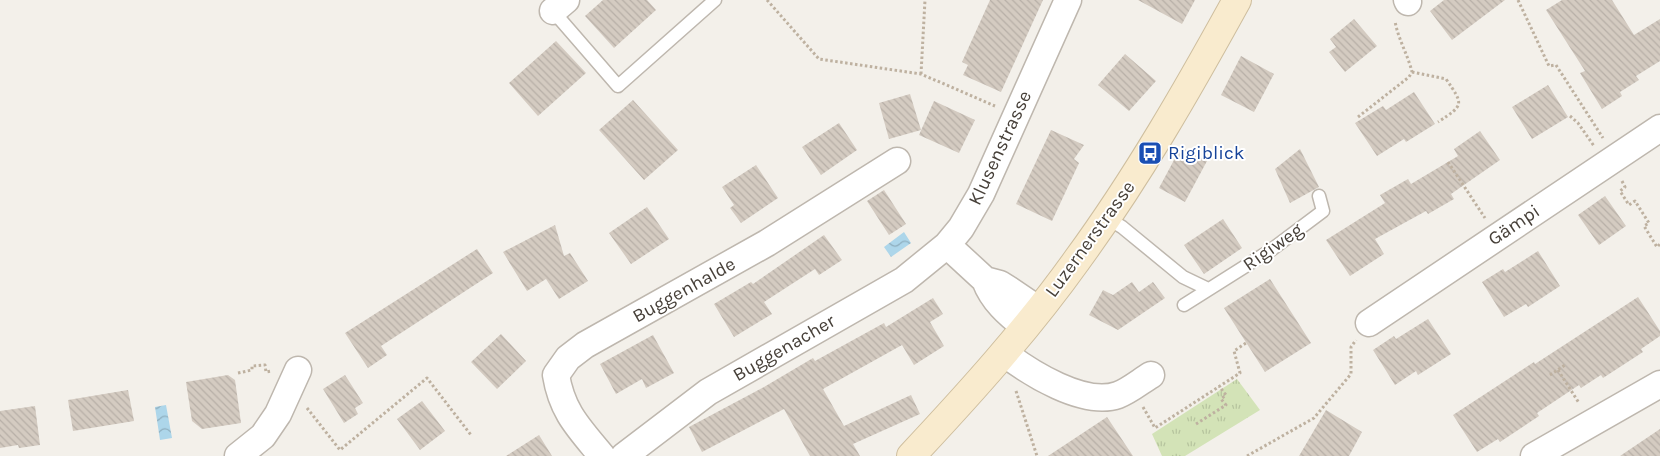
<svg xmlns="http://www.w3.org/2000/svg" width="1660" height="456" viewBox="0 0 1660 456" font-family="Karla,sans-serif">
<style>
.grass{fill:url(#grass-tufts)}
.water{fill:url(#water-waves)}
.building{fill:url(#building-back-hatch)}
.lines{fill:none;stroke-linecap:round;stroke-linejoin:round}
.lane-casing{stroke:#beb7ae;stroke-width:15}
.street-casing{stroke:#beb7ae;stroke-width:29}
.secondary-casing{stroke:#cebe9e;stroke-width:30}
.path{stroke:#beb1a0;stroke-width:3;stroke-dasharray:2.5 2.5;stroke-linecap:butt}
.lane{stroke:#fff;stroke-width:12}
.street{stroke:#fff;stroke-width:26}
.secondary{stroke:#f9ebce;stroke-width:28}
.labels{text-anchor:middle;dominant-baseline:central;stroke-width:4;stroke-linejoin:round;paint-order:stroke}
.street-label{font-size:19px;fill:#474039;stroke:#fff}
.transit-label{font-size:19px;fill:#164399;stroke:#fff;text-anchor:start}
</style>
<defs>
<pattern id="grass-tufts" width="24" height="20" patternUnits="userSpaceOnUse" patternTransform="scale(1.25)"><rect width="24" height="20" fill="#d3e3b7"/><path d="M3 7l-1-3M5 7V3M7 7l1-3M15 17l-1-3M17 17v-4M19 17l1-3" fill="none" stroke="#b6c49e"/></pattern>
<pattern id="water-waves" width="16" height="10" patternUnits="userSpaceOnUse" patternTransform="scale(1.25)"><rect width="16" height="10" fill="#add6ea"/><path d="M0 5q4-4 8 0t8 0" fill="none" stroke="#8fafbf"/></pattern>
<pattern id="building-back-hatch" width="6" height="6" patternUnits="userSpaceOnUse" patternTransform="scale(1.25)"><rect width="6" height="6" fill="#d4cbc1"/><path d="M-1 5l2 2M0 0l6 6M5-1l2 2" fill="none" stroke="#b7afa7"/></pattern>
</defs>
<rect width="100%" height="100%" fill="#f3f0ea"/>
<path class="grass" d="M1237 379 1260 410 1185 456H1162L1152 434Z"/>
<path class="water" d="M904 232 911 243 891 257 884 247Z
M166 405 172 438 160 440 155 407Z"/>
<path class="building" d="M603 0H647L656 10 614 48 585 16Z
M990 0H1043L1001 92 963 75 968 65 962 62Z
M1138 0H1195L1182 24Z
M1444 0H1505L1452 40 1430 11Z
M1562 0H1612L1634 35 1660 19V61L1636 76 1639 80 1620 92 1622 96 1602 109 1580 73 1585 71 1546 10Z
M1354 19 1377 46 1345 72 1329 52 1336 47 1330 39Z
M556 41 586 73 538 116 509 83Z
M1125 54 1156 81 1129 111 1098 85Z
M1241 56 1274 74 1254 112 1221 95Z
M1548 85 1568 117 1532 139 1512 107Z
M1414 92 1435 124 1406 142 1404 139 1377 156 1355 123 1383 106 1386 110Z
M910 94 921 130 889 139 879 103Z
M633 100 678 150 644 180 599 130Z
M934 101 975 120 959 153 919 135Z
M839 123 857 150 821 175 802 147Z
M1051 130 1084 145 1074 159 1079 163 1052 221 1016 204Z
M1480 131 1500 160 1451 194 1454 199 1428 214 1426 211 1375 239 1384 254 1350 276 1326 240 1385 203 1380 195 1408 179 1411 184 1458 156 1454 149Z
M1181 147 1207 161 1185 202 1159 188Z
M1300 149 1319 187 1290 203 1275 169Z
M756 165 778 198 741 223 730 208 734 205 722 187Z
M884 190 906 224 889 235 867 201Z
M1605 196 1626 226 1599 245 1578 215Z
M647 207 669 239 631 264 609 233Z
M1223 219 1242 248 1204 274 1184 245Z
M555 225 564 256 570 253 588 281 559 299 546 279 527 291 503 252Z
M824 235 842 260 819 275 815 269 764 302 772 314 734 337 714 304 751 282 753 284Z
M477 249 493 273 381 346 387 355 368 368 345 333Z
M1538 251 1560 286 1528 307 1526 304 1504 317 1482 282 1503 269 1505 272Z
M1270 279 1311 343 1265 372 1224 308Z
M1132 282 1139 292 1153 282 1165 298 1118 330 1089 315 1103 290 1113 295Z
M1638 297 1660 331V336L1641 349 1643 352 1603 378 1601 375 1581 388 1579 385 1537 413 1539 416 1500 442 1498 439 1477 452 1453 415 1534 362 1535 364Z
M933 298 943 314 930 322 944 346 914 365 902 345 823 389 844 426 911 395 920 414 853 444 860 456H810L784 409 702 452 689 427 764 387 813 358 815 361 884 323 886 327Z
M1428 319 1451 354 1418 375 1416 371 1395 385 1373 350 1394 336 1396 339Z
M501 334 526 361 497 389 471 362Z
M653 335 674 373 646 388 642 379 616 394 600 364Z
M228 375 235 380 241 423 202 429 192 421 186 382Z
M345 375 363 403 355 408 358 414 344 423 323 389Z
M128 390 134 421 73 431 68 400Z
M422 401 445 431 420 450 397 419Z
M35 406 40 445 19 448 18 445 0 448V411Z
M1326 410 1362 432 1349 456H1299Z
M1107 417 1133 456H1048Z
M1660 429V456H1620Z
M539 435 552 456H506Z"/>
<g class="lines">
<g class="lane-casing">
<path id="lane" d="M553 11 618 86 715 0
M1107 218 1122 227 1183 277 1208 289
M1184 305 1271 250 1323 211 1319 196"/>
</g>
<g class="street-casing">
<path id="street" d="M1407 0 1408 2
M553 11 566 0
M985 280C993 301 1008 314 1025 327
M1039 310 1008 289 1000 284 985 280 947 245 961 228 981 194 1068 0
M1369 323 1660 128
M1004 353C1030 373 1084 407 1118 395 1129 391 1141 381 1151 375
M238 456 263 436 278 414 298 370
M602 456C579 428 562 412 556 375L568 358 585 345 767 243 897 161
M624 456 708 392 904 280 947 245
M1534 456 1660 384"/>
</g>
<g class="secondary-casing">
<path id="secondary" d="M911 456C969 394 1027 330 1077 260 1137 178 1188 89 1237 0"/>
</g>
<path class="path" d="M767 0 819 59 921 74 995 106
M1518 0 1549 66 1556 65 1603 138
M1412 72 1446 79C1464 105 1464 105 1438 122
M921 74 925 0
M1570 116 1578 123 1594 146
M1358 117 1409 77 1412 72C1408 55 1398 39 1395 21
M1448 162 1485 218
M1622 181 1625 187 1620 191 1629 205 1635 201 1649 223 1644 226 1657 247 1660 244
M1558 370 1579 403
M238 373 252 370V366L265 365 266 372 272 371
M1550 375 1565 365
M1016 391 1037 456
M1143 407 1155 428 1240 373 1234 351 1246 343
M307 408 340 450 427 378 471 435
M1196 424 1226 405 1221 399 1226 395 1219 386
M1247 456 1314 418 1351 374V347L1356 340"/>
<use href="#lane" class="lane"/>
<use href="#street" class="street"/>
<use href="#secondary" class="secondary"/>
</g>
<defs>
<g id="bus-square" transform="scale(1.25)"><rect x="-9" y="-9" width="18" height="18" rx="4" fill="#1a4fb4" stroke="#fff"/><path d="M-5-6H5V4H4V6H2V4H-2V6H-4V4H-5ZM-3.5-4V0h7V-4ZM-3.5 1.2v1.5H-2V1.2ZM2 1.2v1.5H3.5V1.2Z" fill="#fff"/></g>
</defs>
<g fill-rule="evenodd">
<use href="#bus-square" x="1150" y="153"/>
</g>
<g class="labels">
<g class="street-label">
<text transform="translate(1000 148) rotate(-65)">Klusenstrasse</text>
<text transform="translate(1514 225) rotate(-34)">Gämpi</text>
<text transform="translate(1090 239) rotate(-54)">Luzernerstrasse</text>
<text transform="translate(1273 247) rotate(-35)">Rigiweg</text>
<text transform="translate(684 290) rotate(-29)">Buggenhalde</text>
<text transform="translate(784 348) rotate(-30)">Buggenacher</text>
</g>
<g class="transit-label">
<text x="1168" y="153">Rigiblick</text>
</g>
</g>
</svg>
